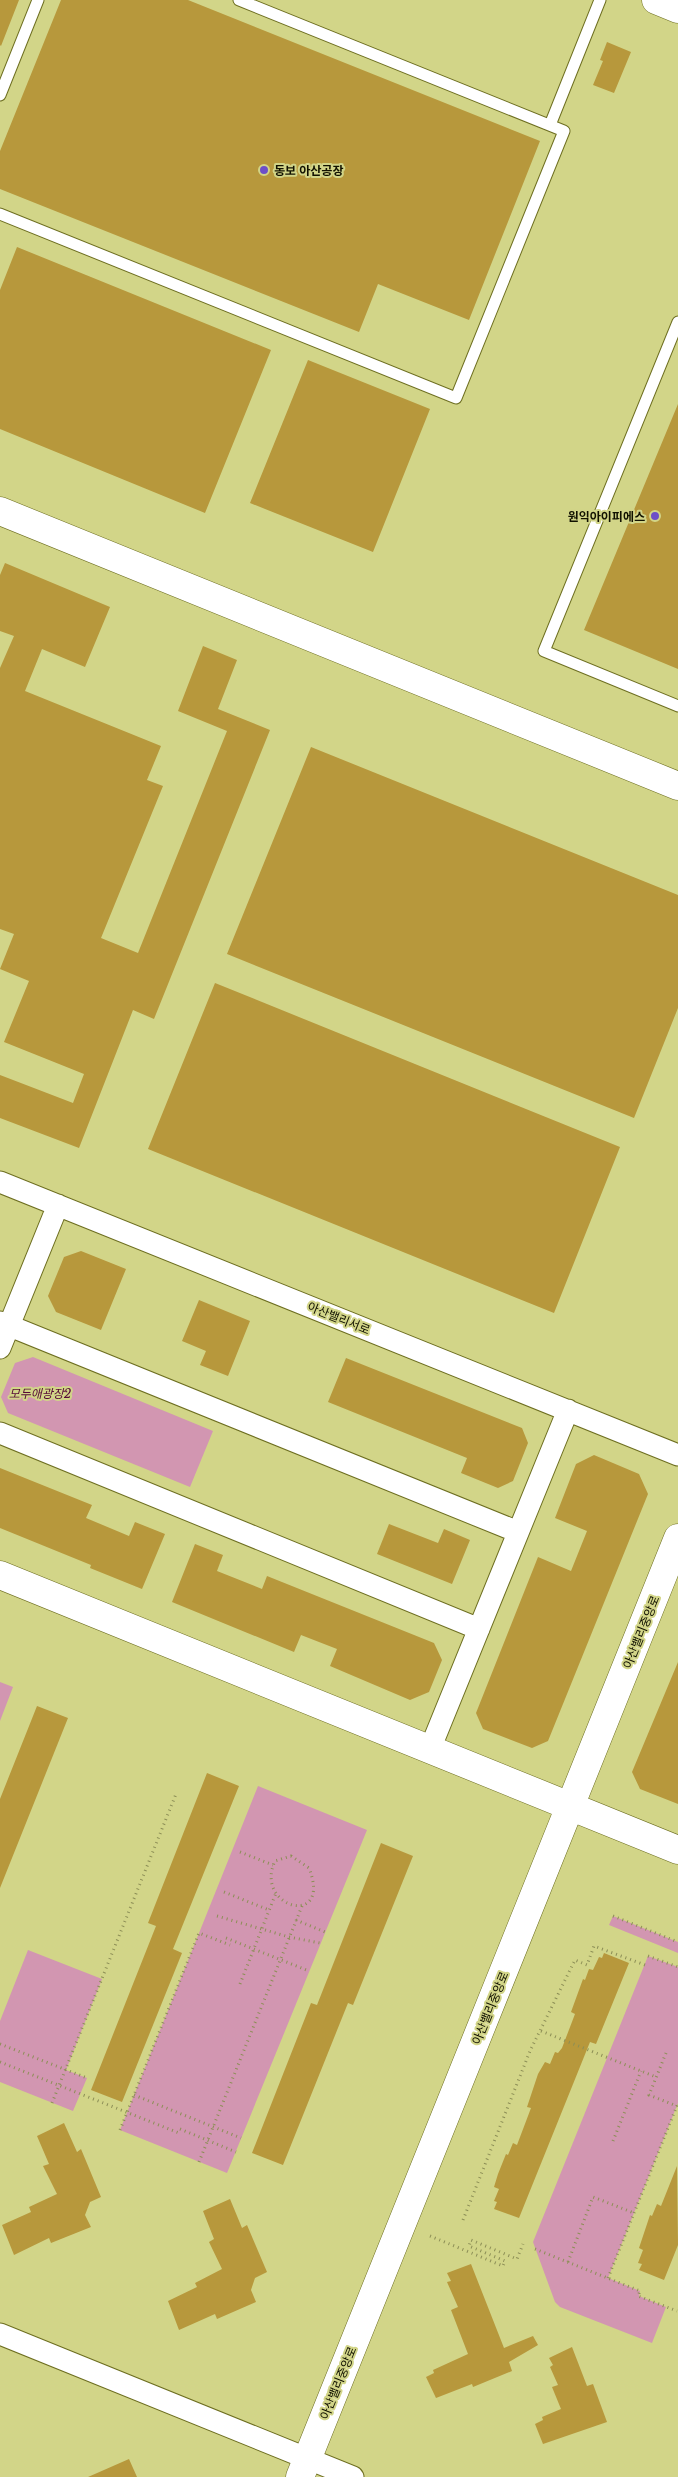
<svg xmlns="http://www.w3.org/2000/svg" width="678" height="2477" viewBox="0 0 678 2477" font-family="'Libre Baskerville','Noto Sans KR',serif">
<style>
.green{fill:#d296b1}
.building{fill:#b7983c}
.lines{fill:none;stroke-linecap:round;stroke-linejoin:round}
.lane-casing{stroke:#6e6f21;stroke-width:13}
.street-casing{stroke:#6e6f21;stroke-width:23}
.secondary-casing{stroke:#6e6f21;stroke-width:29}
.path{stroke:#8c8e56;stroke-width:3;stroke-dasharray:1 4;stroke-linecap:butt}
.lane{stroke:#fff;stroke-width:11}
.street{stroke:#fff;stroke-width:21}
.secondary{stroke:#fff;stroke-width:28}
.poi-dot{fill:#6d4fc8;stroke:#d2d588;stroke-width:2}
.labels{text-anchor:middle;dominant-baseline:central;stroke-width:4;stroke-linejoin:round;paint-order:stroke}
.poi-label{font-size:12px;font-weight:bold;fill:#110;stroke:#d2d588;text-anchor:start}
.street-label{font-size:12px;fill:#110;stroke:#d2d588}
.park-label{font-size:12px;font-style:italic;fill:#560a37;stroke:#d2d588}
</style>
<rect width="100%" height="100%" fill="#d2d588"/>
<path class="green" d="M33 1357 213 1431 190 1487 8 1413 1 1397 15 1363Z
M0 1682 13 1687 0 1721Z
M258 1786 367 1830 227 2173 120 2130Z
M613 1916 678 1942V1953L609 1925Z
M28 1950 102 1979 66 2070 87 2078 73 2111 0 2082V2021Z
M648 1956 678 1967V2103L608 2278 640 2291 639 2296 666 2307 652 2343 560 2307 555 2302 533 2242Z"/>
<path class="building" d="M0 0H19L1 46 0 45Z
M61 0H188L540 141 469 320 378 284 359 332 0 189V151Z
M607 42 631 52 614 93 593 85 603 61 600 60Z
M17 247 271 350 205 513 0 429V290Z
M308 360 430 409 373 552 250 503Z
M678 404V669L584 630Z
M5 563 110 607 85 667 42 649 25 691 161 746 147 780 163 786 101 938 138 953 227 731 178 711 203 646 237 660 218 709 270 730 154 1019 133 1010 79 1148 0 1118V1075L73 1103 84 1074 4 1042 29 981 0 969 14 934 0 929V668L14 636 0 631V575Z
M311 747 678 895V1008L634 1118 227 954Z
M215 983 620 1147 554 1313 148 1149Z
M81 1251 126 1269 101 1330 56 1312 48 1296 64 1257Z
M199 1300 250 1321 228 1376 200 1365 206 1351 182 1341Z
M346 1358 522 1428 528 1443 513 1481 498 1488 461 1473 467 1458 328 1402Z
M594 1455 639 1474 648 1494 548 1741 532 1748 483 1729 476 1713 538 1557 571 1571 587 1531 555 1518 576 1464Z
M0 1468 92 1505 86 1518 129 1536 135 1522 165 1534 142 1589 90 1568 91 1565 0 1528Z
M389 1524 438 1543 444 1529 470 1540 452 1584 377 1554Z
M195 1544 223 1555 217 1571 262 1589 267 1576 434 1643 442 1660 429 1692 410 1700 330 1666 337 1649 301 1635 294 1652 172 1602Z
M678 1662V1804L640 1789 632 1772Z
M37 1706 68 1718 0 1888V1799Z
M207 1773 239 1786 173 1949 182 1953 122 2102 91 2090 156 1926 148 1923Z
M381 1843 413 1856 353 2005 348 2003 283 2165 252 2153 311 2003 317 2005Z
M604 1953 629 1963 596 2044 590 2042 519 2218 494 2209 497 2202 494 2201 499 2189 494 2187 498 2174 506 2154 508 2155 513 2143 517 2145 531 2108 527 2107 538 2074 545 2062 550 2064 555 2052 558 2053 562 2048 575 2014 571 2012 583 1979 585 1980 589 1969 593 1970 599 1957 602 1958Z
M64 2123 77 2152 81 2149 101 2197 90 2202 85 2215 91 2227 51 2243 49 2238 14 2255 2 2225 31 2212 29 2207 57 2194 43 2166 49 2164 37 2136Z
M677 2166 678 2245 664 2280 639 2270 642 2264 638 2263 643 2250 639 2248 650 2215 652 2216 657 2204 661 2206Z
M230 2199 242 2228 247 2225 267 2272 255 2278 251 2290 256 2302 217 2319 215 2314 179 2330 168 2301 197 2287 195 2283 222 2269 209 2242 214 2239 203 2211Z
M471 2264 504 2348 533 2336 538 2345 509 2362 512 2371 473 2387 472 2384 436 2398 426 2377 434 2373 433 2370 468 2354 451 2310 458 2307 447 2282 451 2281 447 2273Z
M572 2347 587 2386 593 2384 607 2422 543 2444 535 2424 543 2420 542 2417 561 2409 552 2387 558 2385 550 2367 553 2365 549 2358Z
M129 2459 137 2477H88Z"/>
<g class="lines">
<g class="lane-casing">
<path id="lane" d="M0 95 38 0
M550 125 600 0
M0 214 456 398 564 131 239 0
M678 322 544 651 678 706"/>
</g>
<g class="street-casing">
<path id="street" d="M0 1182 678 1455
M0 1322 518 1532
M0 1348 58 1205
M0 1433 479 1629
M430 1749 568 1410
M0 2334 353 2477"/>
</g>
<g class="secondary-casing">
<path id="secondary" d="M656 0 678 9
M0 511 678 786
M0 1575 678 1850
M300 2477 678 1538"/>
</g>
<path class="path" d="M240 1852 273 1865
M291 1856 309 1868C333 1929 253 1908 275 1861Z
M224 1892 269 1910
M217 1916 289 1937 320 1943
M613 1916 678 1942
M296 1920 325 1932
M226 1938 309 1971
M648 1956 678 1967
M240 1984 276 1893
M541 2031 656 2077
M0 2044 87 2078
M666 2053 649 2095 677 2106
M0 2062 179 2133
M134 2095 241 2138
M52 2103 176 1794
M180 2129 236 2152
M120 2130 199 1933 230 1945
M613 2141 641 2071
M199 2162 302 1906
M463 2220 530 2051 575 1960 587 1965 594 1946 645 1965
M430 2236 503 2266 505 2261 469 2246 471 2240 517 2259 523 2244
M535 2249 640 2291 638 2296 677 2311
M568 2262 593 2197 634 2213
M608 2278 678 2103"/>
<use href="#lane" class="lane"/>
<use href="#street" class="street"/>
<use href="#secondary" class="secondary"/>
</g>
<g class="poi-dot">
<circle cx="264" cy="170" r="5"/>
<circle cx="655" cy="516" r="5"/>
</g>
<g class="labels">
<g class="poi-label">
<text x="274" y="170">동보 아산공장</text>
<text x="645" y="516" text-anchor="end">원익아이피에스</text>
</g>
<g class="street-label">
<text transform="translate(339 1318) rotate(22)">아산밸리서로</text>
<text transform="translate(641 1632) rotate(-68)">아산밸리중앙로</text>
<text transform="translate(490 2008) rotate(-68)">아산밸리중앙로</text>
<text transform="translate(338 2383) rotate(-68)">아산밸리중앙로</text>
</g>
<g class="park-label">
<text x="40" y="1393">모두애광장2</text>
</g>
</g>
</svg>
